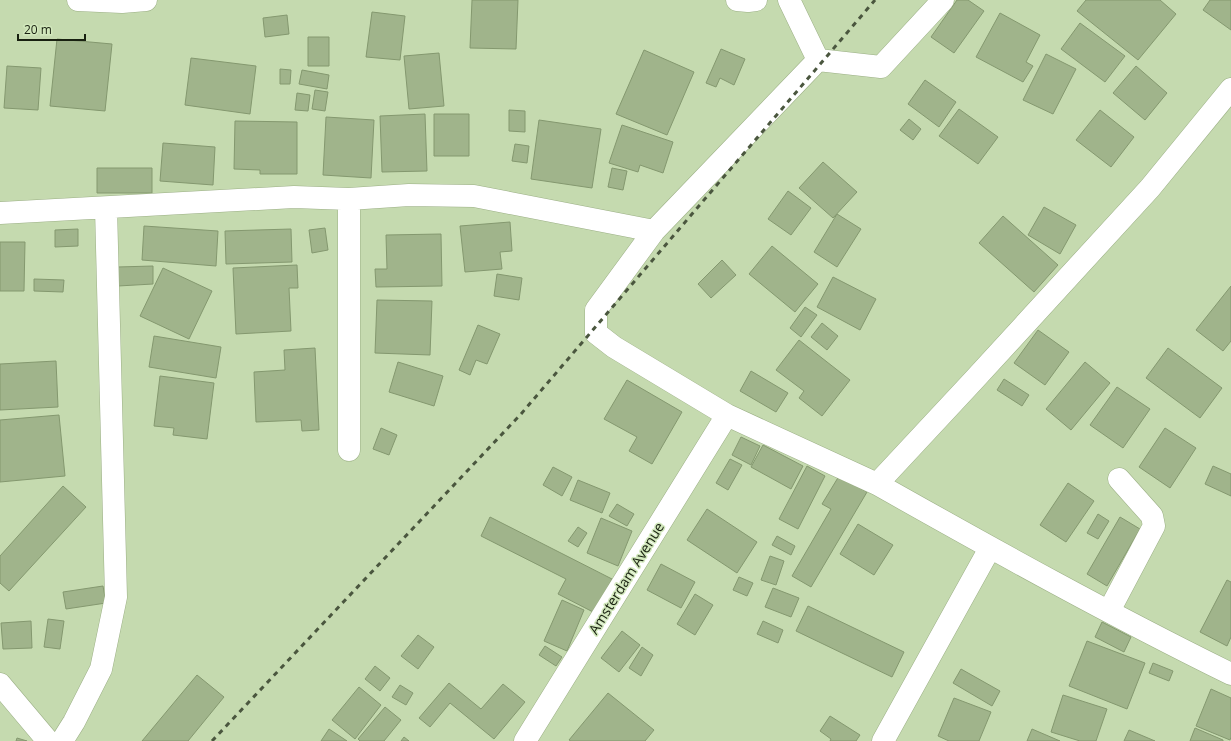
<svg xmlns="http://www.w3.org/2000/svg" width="1231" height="741" viewBox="0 0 1231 741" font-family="'Open Sans',sans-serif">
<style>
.building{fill:#a0b48b;stroke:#84986f}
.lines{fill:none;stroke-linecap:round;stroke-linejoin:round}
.minor-casing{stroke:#9baf85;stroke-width:23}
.minor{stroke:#fff;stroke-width:22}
.rail{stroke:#4a563e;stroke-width:3;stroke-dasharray:5 5;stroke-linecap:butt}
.labels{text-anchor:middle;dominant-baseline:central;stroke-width:3;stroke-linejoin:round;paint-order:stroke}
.street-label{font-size:14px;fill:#182010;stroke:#d2e8bc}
</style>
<rect width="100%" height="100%" fill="#c5daaf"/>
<path class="building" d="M472 0H518L516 49 470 48Z
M957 0H968L984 11 954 53 931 37Z
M1086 0H1160L1176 14 1138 60 1077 11Z
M1210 0H1231V30L1203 10Z
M372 12 405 16 400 60 366 57Z
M1000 13 1040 35 1026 62 1033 66 1023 82 976 57Z
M287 15 289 34 265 37 263 18Z
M1080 23 1125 56 1105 82 1061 49Z
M308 37H329V66H308Z
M57 39 112 44 105 111 50 106Z
M721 49 745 59 734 85 720 78 716 87 706 83Z
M644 50 694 72 667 135 616 114Z
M439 53 444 106 409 109 404 56Z
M1046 54 1076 69 1053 114 1023 100Z
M191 58 256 66 250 114 185 105Z
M7 66 41 68 38 110 4 108Z
M1136 66 1167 93 1145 120 1113 93Z
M280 69 291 70 290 84H280Z
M302 70 329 75 327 89 299 84Z
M925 80 956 102 939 127 908 104Z
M315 90 328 92 325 111 312 109Z
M297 93 310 95 308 111 295 110Z
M959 109 998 137 978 164 939 136Z
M509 110 525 111V132L509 131Z
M1100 110 1134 137 1111 167 1076 140Z
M425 114 427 171 382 172 380 116Z
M434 114H469V156H434Z
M326 117 374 120 371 178 323 175Z
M909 119 921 129 913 140 900 130Z
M539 120 601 129 592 188 531 179Z
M235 121 297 122V174H260V170L234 169Z
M622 125 673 142 663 173 640 165 638 172 609 163Z
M163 143 215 147 213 185 160 181Z
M515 144 529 146 527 163 512 161Z
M823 162 857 192 833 218 799 188Z
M97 168H152V193H97Z
M612 168 627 171 623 190 608 187Z
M788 191 811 208 791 235 768 219Z
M1044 207 1076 225 1060 254 1028 235Z
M837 214 861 229 837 267 814 252Z
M1003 216 1058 265 1034 292 979 243Z
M510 222 512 251 500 252 502 269 465 272 460 226Z
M144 226 218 231 216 266 142 260Z
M325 228 328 250 312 253 309 230Z
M78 229V246L55 247V230Z
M291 229 292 262 226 264 225 231Z
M441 234 442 286 376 287 375 269H387L386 235Z
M0 242H25L24 291H0Z
M772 246 818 284 795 312 749 274Z
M722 260 736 275 711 298 698 284Z
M297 265 298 288H289L291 331 236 334 233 268Z
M153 266V284L118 286 117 267Z
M163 268 212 291 189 339 140 316Z
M497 274 522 278 519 300 494 296Z
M833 277 876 299 860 330 817 307Z
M34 279 64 280 63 292 34 291Z
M1231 286V341L1223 351 1196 330Z
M377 300 432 301 430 355 375 353Z
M805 307 817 315 801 337 790 328Z
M822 323 838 336 827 350 811 337Z
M478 325 500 334 487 364 476 360 470 375 459 370Z
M1038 330 1069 352 1045 385 1014 363Z
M154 336 221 347 216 378 149 367Z
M799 340 850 380 822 416 799 398 804 391 776 370Z
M315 348 319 430 302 431 301 420 256 422 254 372 285 370 284 350Z
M1168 348 1222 388 1200 418 1146 378Z
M56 361 58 407 0 410V364Z
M398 362 443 376 434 406 389 392Z
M1085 362 1110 383 1071 430 1046 409Z
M751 371 788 393 776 412 740 391Z
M160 376 214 383 207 439 173 435 174 428 154 426Z
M1004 379 1029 395 1022 406 997 390Z
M627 380 682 412 652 464 629 451 637 437 604 419Z
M1117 387 1150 409 1123 448 1090 425Z
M59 415 65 476 0 482V420Z
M381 428 397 435 389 455 373 449Z
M1165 428 1196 448 1170 488 1139 467Z
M741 437 760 446 751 465 732 455Z
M763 445 803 466 791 489 751 467Z
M730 459 742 465 728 490 716 483Z
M807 466 825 476 798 529 779 519Z
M1213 466 1231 474V496L1205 484Z
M553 467 572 477 562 496 543 485Z
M839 476 867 492 811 587 792 576 831 509 822 504Z
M578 480 610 493 602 513 570 500Z
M1068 483 1094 501 1066 542 1040 525Z
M63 486 86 507 9 591 0 583V556Z
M617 504 634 514 627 526 609 516Z
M707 509 757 542 737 573 687 540Z
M1098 514 1109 521 1098 539 1087 533Z
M490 517 612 579 595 613 558 594 566 579 481 536Z
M1120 517 1140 529 1107 586 1087 574Z
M601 518 632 531 618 566 587 553Z
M858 524 893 545 874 575 840 554Z
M578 527 587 533 578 547 568 541Z
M777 536 795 546 791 555 772 545Z
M770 556 784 561 776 585 761 580Z
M661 564 695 582 681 608 647 590Z
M739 577 753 583 747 596 733 590Z
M1227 580 1231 582V637L1227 646 1200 632Z
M103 586 106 603 66 609 63 592Z
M773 588 799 598 791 617 765 607Z
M695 594 713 605 695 635 677 624Z
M562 600 584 610 567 651 544 641Z
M808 606 904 652 892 677 796 631Z
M48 619 64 621 60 649 44 647Z
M31 621 32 648 3 649 1 623Z
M763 621 783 630 778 643 757 634Z
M1102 622 1131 637 1124 652 1095 637Z
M622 631 640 645 619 672 601 658Z
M418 635 434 647 418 669 401 656Z
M1087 641 1145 663 1127 709 1069 686Z
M545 646 562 657 556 666 539 655Z
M642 647 653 655 641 676 629 668Z
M1153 663 1173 671 1169 681 1149 673Z
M375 666 390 678 380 691 365 679Z
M961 669 1000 691 992 706 953 683Z
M197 675 224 697 188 741H142Z
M449 683 481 709 503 684 525 702 494 739 450 703 430 727 419 718Z
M400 685 413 693 406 705 392 697Z
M359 687 381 705 355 739 332 720Z
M1211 689 1231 698V737L1230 740 1196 726Z
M608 693 654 730 645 741H571L569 740Z
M1063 695 1107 709 1096 741H1080L1051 732Z
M954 698 991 712 979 741H949L938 736Z
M385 707 401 720 384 741H360L358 739Z
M830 716 860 735 856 741H830L831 739 820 731Z
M1195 728 1223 740V741H1190Z
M329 729 347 741H321Z
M1032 729 1060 741H1027Z
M1129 730 1155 741H1124Z
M404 737 409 741H401Z
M17 738 27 741H16Z"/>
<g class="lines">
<g class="minor-casing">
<path id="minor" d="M78 0 122 2
M122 0V2L146 0
M737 0 748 1 756 0
M789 0 818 60
M349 199V450
M0 213 294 197 349 199 409 195 474 196 654 231 818 60 881 67 943 0
M654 231 596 310V333L614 347 727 415 877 484 973 381 1150 188 1231 89
M877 484C994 550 1111 615 1231 674
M1109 611 1154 526 1152 516 1119 479
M0 684 48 741
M62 741 74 722 101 669 116 597 106 208
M525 741 727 415
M883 741 990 548"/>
</g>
<use href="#minor" class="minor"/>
<path class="rail" d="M212 741 521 414 875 0"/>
</g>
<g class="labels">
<g class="street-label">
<text transform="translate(626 578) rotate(-58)">Amsterdam Avenue</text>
</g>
</g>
<path d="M18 34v6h67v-6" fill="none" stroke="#182010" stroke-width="2"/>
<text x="24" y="34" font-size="12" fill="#182010" stroke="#d2e8bc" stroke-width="3" paint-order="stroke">20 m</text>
</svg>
